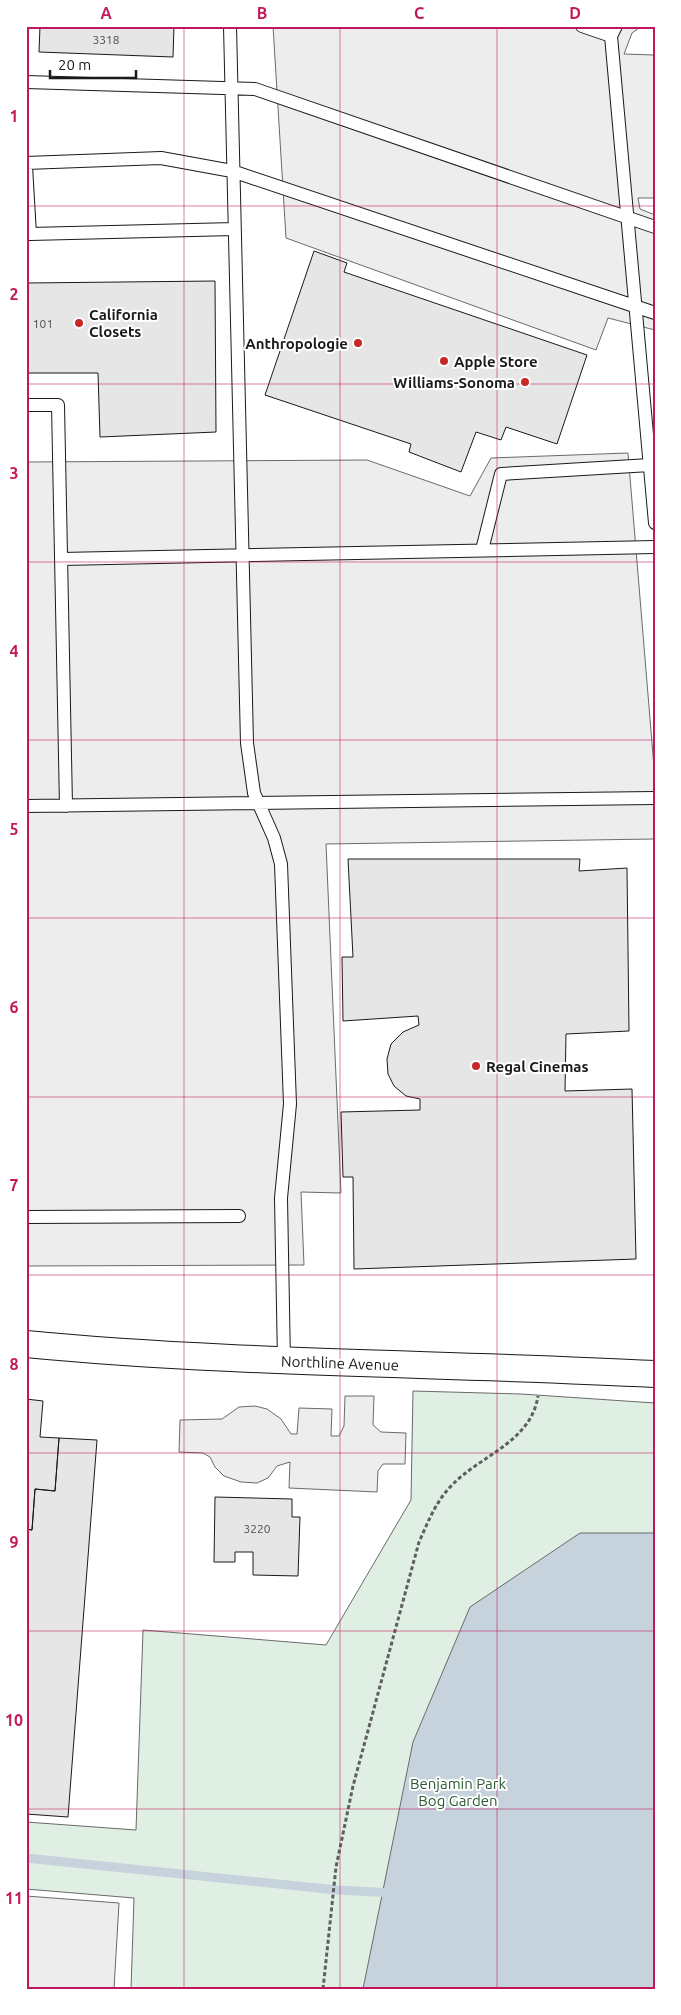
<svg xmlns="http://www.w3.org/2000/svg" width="681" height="2015" viewBox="0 0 681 2015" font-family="Ubuntu,sans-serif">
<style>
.green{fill:#e0efe3;stroke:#6a6a6a}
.parking{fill:#ededed;stroke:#6a6a6a}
.water{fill:#c6d2dc;stroke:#6a6a6a}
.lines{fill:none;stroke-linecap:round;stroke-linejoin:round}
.stream{stroke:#c6d2dc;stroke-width:9}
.building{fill:#e6e6e6;stroke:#1a1a1a}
.lane-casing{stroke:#1a1a1a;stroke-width:14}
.street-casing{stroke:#1a1a1a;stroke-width:28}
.path{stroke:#5f5f5f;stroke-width:3;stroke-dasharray:4 2.5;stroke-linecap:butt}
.lane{stroke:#fff;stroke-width:12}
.street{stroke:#fff;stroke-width:26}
.grid{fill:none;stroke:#c2185b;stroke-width:1;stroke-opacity:0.55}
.poi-dot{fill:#c62828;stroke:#fff;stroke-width:2}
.labels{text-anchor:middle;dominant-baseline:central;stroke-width:4;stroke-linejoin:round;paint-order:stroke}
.number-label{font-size:12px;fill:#4d4d4d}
.poi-label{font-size:15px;font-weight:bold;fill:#1a1a1a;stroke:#fff;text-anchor:start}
.street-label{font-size:15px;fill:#1a1a1a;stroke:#fff}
.park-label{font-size:15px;fill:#2b5a34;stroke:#fff}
.neatline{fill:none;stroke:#c2185b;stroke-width:2}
.grid-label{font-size:16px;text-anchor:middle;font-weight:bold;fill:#c2185b}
</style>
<rect width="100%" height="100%" fill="#fff"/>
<path class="green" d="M413 1391 521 1394 655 1403V1989H131L134 1898 26 1889V1822L136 1830 143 1630 326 1645 411 1500Z"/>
<path class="parking" d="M273 26H642L632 33 624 54 654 55 655 198H638L640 209 655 215V330L608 318 596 350 286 238Z
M628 453 655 779V839L326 844 341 1193 301 1192 304 1265 26 1266V462L367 460 470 496 491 458Z
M345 1396H374L373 1425 381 1432 406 1433 405 1464H383L378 1471 377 1492 289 1488 290 1462 277 1466 268 1478 257 1483 241 1482 224 1476 215 1467 210 1457 203 1453 179 1452 180 1420 222 1419 239 1407 255 1406 267 1409 281 1419 291 1434H297L299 1408 332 1409 331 1436H339L344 1426Z
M26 1896 119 1903 114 1989H26Z"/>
<path class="water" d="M580 1533H655V1989H363L413 1742 470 1607Z"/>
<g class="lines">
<path class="stream" d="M26 1858 337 1890 394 1893"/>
</g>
<path class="building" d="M40 26H174L173 57 39 52Z
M314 251 347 263 344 272 587 355 557 444 506 427 501 440 476 432 461 472 409 452 411 444 265 395Z
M215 281 216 432 100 437 98 373H26V283Z
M348 859H580L579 871 627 868 629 1031 566 1034 565 1091 632 1089 636 1259 354 1269 353 1177H343L341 1112 420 1110V1099L406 1096 394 1086 388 1074 387 1059 391 1044 403 1032 419 1025 418 1016 343 1021 342 957H353Z
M26 1399 43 1401 40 1437 59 1438 55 1491 35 1489 32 1530 26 1529Z
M59 1438 97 1440 68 1817 26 1814V1529L32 1530 35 1489 55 1491Z
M215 1497 292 1499V1517H300L298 1576 253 1575V1552H235V1562H214Z"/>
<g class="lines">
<g class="lane-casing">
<path id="lane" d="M230 26 247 743 254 793 274 838 281 864 290 1104 281 1198 284 1362
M582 26 611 36
M616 26 611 36 655 523
M26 82 255 89 655 227
M26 163 161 158 232 171 655 313
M26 166 30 234 234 229
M26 405H58L66 806
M482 550 501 474 650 465
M61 559 655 547
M26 806 655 798
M26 1217 239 1216"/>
</g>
<g class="street-casing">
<path id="street" d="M26 1344C235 1364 445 1363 655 1374"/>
</g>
<path class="path" d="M323 1989 336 1867 353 1786 419 1542C428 1522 436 1501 452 1485 481 1455 531 1442 538 1396"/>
<use href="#lane" class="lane"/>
<use href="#street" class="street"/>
</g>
<path class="grid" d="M184 26V1989M340 26V1989M497 26V1989M26 206H655M26 384H655M26 562H655M26 740H655M26 918H655M26 1097H655M26 1275H655M26 1453H655M26 1631H655M26 1809H655"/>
<g class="poi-dot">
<circle cx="79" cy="323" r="5"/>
<circle cx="358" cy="343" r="5"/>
<circle cx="444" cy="361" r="5"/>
<circle cx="525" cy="382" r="5"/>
<circle cx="476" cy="1066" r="5"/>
</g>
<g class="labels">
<g class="number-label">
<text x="106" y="39">3318</text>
<text x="43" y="323">101</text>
<text x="257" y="1528">3220</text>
</g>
<g class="poi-label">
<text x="89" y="314">California<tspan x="89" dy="17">Closets</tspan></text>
<text x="348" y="343" text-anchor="end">Anthropologie</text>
<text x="454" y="361">Apple Store</text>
<text x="515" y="382" text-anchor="end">Williams-Sonoma</text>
<text x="486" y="1066">Regal Cinemas</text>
</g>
<g class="street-label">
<text transform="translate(340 1363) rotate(2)">Northline Avenue</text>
</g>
<g class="park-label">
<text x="458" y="1783">Benjamin Park<tspan x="458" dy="17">Bog Garden</tspan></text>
</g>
</g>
<rect width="681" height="2015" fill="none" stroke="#ffffff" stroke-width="55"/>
<path d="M50 70v8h86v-8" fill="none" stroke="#1a1a1a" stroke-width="2.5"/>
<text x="58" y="70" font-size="15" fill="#1a1a1a" stroke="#ffffff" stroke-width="4" paint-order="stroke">20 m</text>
<rect x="28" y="28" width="626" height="1960" class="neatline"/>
<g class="grid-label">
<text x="106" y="19">A</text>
<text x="262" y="19">B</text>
<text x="419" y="19">C</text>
<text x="575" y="19">D</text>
<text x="14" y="122">1</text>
<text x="14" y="300">2</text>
<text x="14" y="479">3</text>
<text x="14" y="657">4</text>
<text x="14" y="835">5</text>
<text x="14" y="1013">6</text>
<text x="14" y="1191">7</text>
<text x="14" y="1370">8</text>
<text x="14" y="1548">9</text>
<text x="14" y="1726">10</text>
<text x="14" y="1904">11</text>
</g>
</svg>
